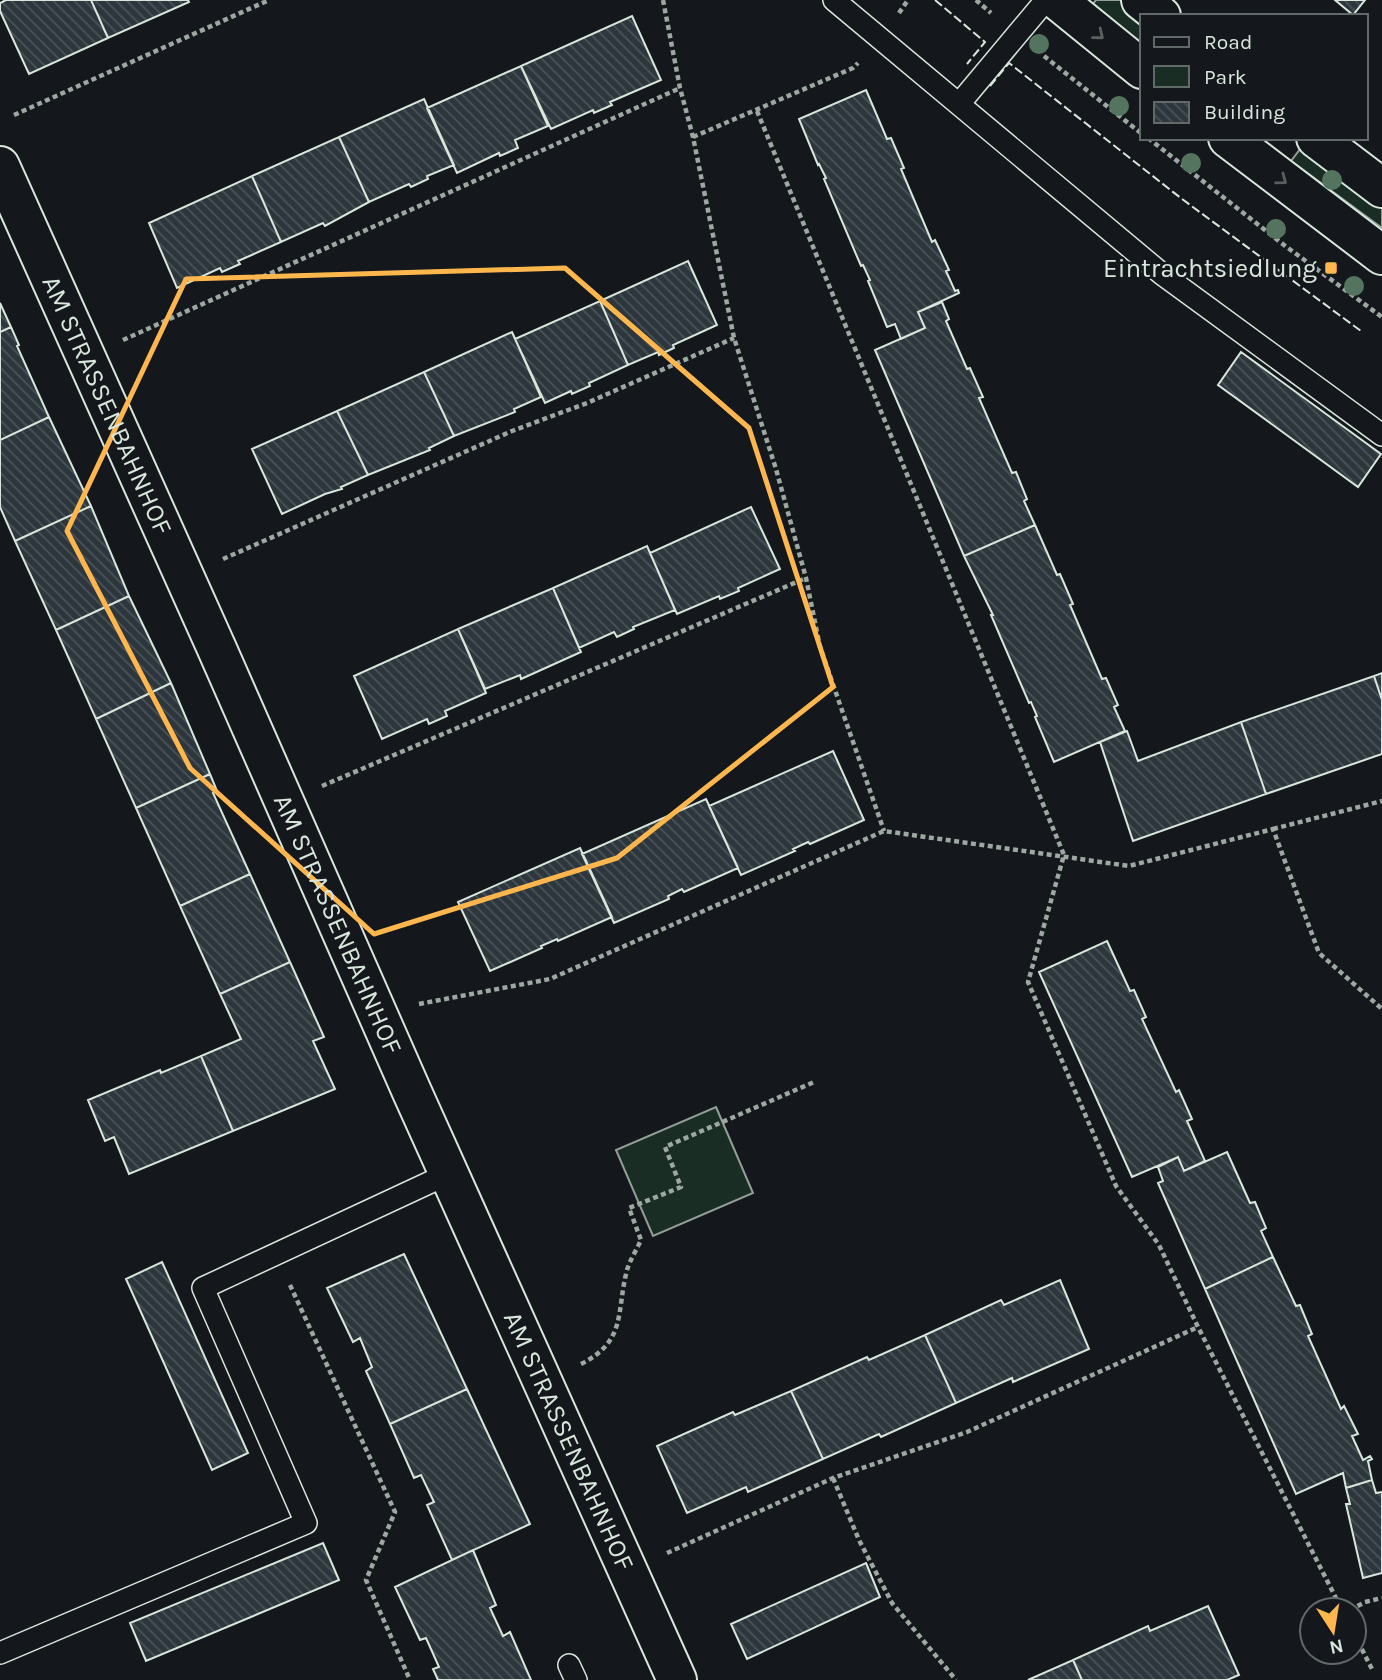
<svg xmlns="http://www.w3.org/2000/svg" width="1382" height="1680" viewBox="0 0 1382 1680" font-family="Karla,sans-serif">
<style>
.green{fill:#1a2d24;stroke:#939e99;stroke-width:2}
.building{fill:url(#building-back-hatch);stroke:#d8e6dc;stroke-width:2}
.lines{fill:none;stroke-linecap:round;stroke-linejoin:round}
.lane-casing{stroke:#d8e6dc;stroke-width:24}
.street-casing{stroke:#d8e6dc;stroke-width:42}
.secondary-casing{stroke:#d8e6dc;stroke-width:42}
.path{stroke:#9da8a2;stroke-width:4.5;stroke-dasharray:5 3.5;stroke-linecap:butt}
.lane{stroke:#14181c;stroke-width:21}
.street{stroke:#14181c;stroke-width:38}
.secondary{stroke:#14181c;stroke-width:38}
.fence{stroke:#d8e6dc;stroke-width:2;stroke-dasharray:9 3.5;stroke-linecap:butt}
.tree{fill:#55745f}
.oneway{stroke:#59605f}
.marked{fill:none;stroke:#ffb74d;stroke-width:5;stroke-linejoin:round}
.poi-dot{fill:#ffb74d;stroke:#14181c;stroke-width:2.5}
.labels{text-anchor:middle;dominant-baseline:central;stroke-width:5;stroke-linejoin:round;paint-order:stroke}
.poi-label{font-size:26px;fill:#d8e6dc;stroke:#14181c;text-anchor:end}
.street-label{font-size:26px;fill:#d8e6dc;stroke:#14181c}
</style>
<defs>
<pattern id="building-back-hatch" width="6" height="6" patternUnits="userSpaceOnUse" patternTransform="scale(1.75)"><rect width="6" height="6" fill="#2c363c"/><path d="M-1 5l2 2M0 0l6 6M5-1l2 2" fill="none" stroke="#4a5358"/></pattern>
</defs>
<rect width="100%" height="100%" fill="#14181c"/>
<path class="green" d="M1096 0H1122L1142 17V44L1093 4Z
M1304 144 1382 202V228L1291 161Z
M716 1107 753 1193 653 1236 616 1150Z"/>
<path class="building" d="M6 0H91L108 38 29 74 0 11V3Z
M91 0H188L189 2 108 38Z
M1335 0H1365L1353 15Z
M632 16 661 80 610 102 612 105 594 113 593 110 551 129 521 66Z
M521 66 548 126 515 140 518 148 500 156 499 153 457 173 427 108Z
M866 90 887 139 891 138 904 168 901 169 932 242 935 240 949 270 946 271 955 291 958 290 959 293 918 312 925 328 901 339 895 324 887 327 868 281 870 280 863 265 861 266 824 179 826 178 819 164 818 165 799 119Z
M424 99 454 165 427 176 428 179 411 187 409 184 369 202 339 137Z
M339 137 369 202 325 226 323 223 281 242 252 176Z
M252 176 281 242 238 261 240 264 222 272 220 268 177 288 149 223Z
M688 261 717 325 673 345 674 348 659 355 658 352 628 365 600 301Z
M600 301 628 365 589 383 590 386 572 394 571 391 545 403 515 339Z
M942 302 949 319 946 321 967 369 970 368 983 397 979 398 1012 473 1016 472 1027 499 1024 501 1035 525 964 556 875 350 925 328 918 312Z
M0 303 11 327 0 332Z
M11 327 19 345 17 346 49 417 0 440V332Z
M512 332 541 397 514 409 515 412 454 436 424 372Z
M1241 352 1381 454 1358 487 1218 385Z
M424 372 454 436 429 448 430 450 368 475 337 411Z
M337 411 368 475 341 487 342 489 325 494 282 514 252 449Z
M49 417 91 506 15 541 0 507V440Z
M91 506 129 596 56 630 15 541Z
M751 507 780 569 738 588 739 591 720 599 719 596 677 614 650 553Z
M1035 525 1057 575 1060 574 1073 604 1070 605 1102 679 1106 678 1118 705 1114 707 1125 731 1054 762 1035 717 1037 716 1031 702 1029 703 991 615H993L964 556Z
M647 546 675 610 633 627 634 629 617 637 614 632 579 648 553 588Z
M553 588 581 652 521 679 520 675 485 689 458 629Z
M129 596 171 683 96 719 56 630Z
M458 629 486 693 445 711 447 716 429 724 427 719 382 739 354 676Z
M1382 673V700L1374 676Z
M1374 676 1382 700V754L1266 794 1241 722Z
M171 683 210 774 136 808 96 719Z
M1241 722 1266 794 1133 841 1100 742 1127 731 1138 761Z
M833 751 864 820 810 844 808 842 793 849 795 851 741 875 709 806Z
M210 774 217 791 213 793 250 874 180 906 136 808Z
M706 799 738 868 684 892 682 889 668 896 669 899 614 923 582 854Z
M580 848 612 917 558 941 557 939 541 946 542 948 490 971 458 902Z
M250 874 290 962 220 994 180 906Z
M1107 941 1130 991 1134 990 1146 1017 1142 1019 1176 1092 1179 1090 1192 1119 1187 1121 1205 1161 1184 1171 1178 1157 1132 1177 1039 972Z
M290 962 324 1037 313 1041 335 1089 233 1131 201 1056 241 1039 220 994Z
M201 1056 233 1131 129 1174 114 1137 105 1141 88 1100 160 1070 161 1073Z
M1227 1152 1250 1203 1255 1202 1266 1228 1261 1231 1273 1257 1205 1289 1158 1183 1163 1181 1158 1167 1178 1157 1184 1171Z
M404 1254 467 1389 390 1424 366 1371 372 1367 360 1338 353 1342 327 1288Z
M1273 1257 1296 1306 1300 1305 1312 1334 1308 1336 1341 1409 1344 1406 1358 1434 1352 1436 1363 1460 1370 1456 1372 1459 1368 1461 1372 1480 1346 1488 1343 1473 1296 1494 1205 1289Z
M162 1262 248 1453 212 1470 126 1279Z
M1060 1280 1089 1349 1013 1382 1012 1378 956 1403 925 1335 1001 1300 1004 1305Z
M925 1335 956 1403 881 1437 879 1434 823 1459 791 1391 867 1357 869 1360Z
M467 1389 530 1524 452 1560 427 1505 434 1502 421 1475 414 1478 390 1424Z
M791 1391 823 1459 748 1492 746 1487 687 1513 657 1446 733 1412 735 1415Z
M1372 1480 1376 1493 1382 1492V1573L1363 1578 1346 1504H1350L1346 1488Z
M323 1543 339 1580 146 1661 130 1623Z
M473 1550 496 1605 490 1608 503 1636 510 1632 531 1680H438L433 1669 439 1667 426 1638 420 1640 395 1587Z
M866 1563 880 1597 747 1659 731 1624Z
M1208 1606 1239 1675 1227 1680H1082L1073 1660 1148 1626 1150 1631Z
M1073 1660 1082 1680H1028Z"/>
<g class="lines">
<g class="lane-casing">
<path id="lane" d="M834 0 1162 274 1382 435
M959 104 1046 0
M0 1653 306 1523 203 1288 450 1173
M569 1665 576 1680"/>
</g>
<g class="street-casing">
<g id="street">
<path id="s1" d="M0 166 217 649 412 1092 677 1680"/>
</g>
</g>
<g class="secondary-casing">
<path id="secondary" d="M1057 0 1142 69
M1141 0 1161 16
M1228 138 1382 255
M1316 138 1382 188"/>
</g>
<path class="path" d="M663 0 680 88 693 137 734 338 776 469 806 578 820 647 884 831
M976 0 991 13
M899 13 908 0
M1044 56 1142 134
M757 111 1064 855 1028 982 1116 1186 1159 1245 1198 1327 1342 1610
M14 115 269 0
M693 137 853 68 858 63
M1148 138 1284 245 1382 317
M123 340 680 88
M223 559 512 431 587 403 734 338
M322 786 806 578
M1273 829 1382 801
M419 1004 550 979 884 831 1129 866 1273 829 1319 953 1382 1009
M290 1285 395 1512 366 1580 410 1680
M581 1364C627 1341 616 1312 627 1270 630 1260 637 1249 641 1240L629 1208 681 1187 665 1147 814 1082
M833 1478 859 1540 892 1603 956 1680
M667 1553 833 1478 967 1432 1198 1327
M1350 1610 1365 1602 1382 1598
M1354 1634 1372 1669"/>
<use href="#lane" class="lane"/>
<use href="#street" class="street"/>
<use href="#secondary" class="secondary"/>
<path class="fence" d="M935 0 985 42 967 64
M990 86 1009 63 1182 199 1361 331"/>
</g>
<g class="tree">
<circle cx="1039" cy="44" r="10"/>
<circle cx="1119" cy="106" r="10"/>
<circle cx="1191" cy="163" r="10"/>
<circle cx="1332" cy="180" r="10"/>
<circle cx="1276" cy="229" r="10"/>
<circle cx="1354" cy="286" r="10"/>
</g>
<defs><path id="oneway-chevron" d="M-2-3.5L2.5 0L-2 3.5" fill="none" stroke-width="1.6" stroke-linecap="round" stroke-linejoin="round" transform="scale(1.75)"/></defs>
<g class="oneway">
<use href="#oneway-chevron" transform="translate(1099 35) rotate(39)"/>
<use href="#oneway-chevron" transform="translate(1282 180) rotate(37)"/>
</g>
<path class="marked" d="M565 268 749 428 833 687 617 858 374 934 190 768 67 531 186 279Z"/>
<rect class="poi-dot" x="1324" y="261" width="14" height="14" rx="3.5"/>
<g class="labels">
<g class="poi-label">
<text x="1317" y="268">Eintrachtsiedlung</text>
</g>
<g class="street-label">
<text stroke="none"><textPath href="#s1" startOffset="262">AM STRASSENBAHNHOF</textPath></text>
<text stroke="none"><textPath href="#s1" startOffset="830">AM STRASSENBAHNHOF</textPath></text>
<text stroke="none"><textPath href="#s1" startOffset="1396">AM STRASSENBAHNHOF</textPath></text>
</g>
</g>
<rect x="1140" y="14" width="228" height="126" fill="#14181c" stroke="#626a69" stroke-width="2"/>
<rect x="1154" y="37" width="35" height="10" fill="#14181c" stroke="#626a69" stroke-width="2"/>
<text x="1204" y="49" font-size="21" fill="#d8e6dc">Road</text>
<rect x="1154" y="66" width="35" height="21" fill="#1a2d24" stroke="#626a69" stroke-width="2"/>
<text x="1204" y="84" font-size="21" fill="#d8e6dc">Park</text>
<rect x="1154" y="102" width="35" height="21" fill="url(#building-back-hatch)" stroke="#626a69" stroke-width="2"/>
<text x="1204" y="119" font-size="21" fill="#d8e6dc">Building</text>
<g transform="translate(1333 1631) rotate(168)"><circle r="33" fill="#14181c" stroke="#626a69" stroke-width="2"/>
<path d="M0-5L12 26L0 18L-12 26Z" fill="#ffb74d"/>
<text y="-10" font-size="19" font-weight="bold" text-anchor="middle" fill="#d8e6dc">N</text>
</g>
</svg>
